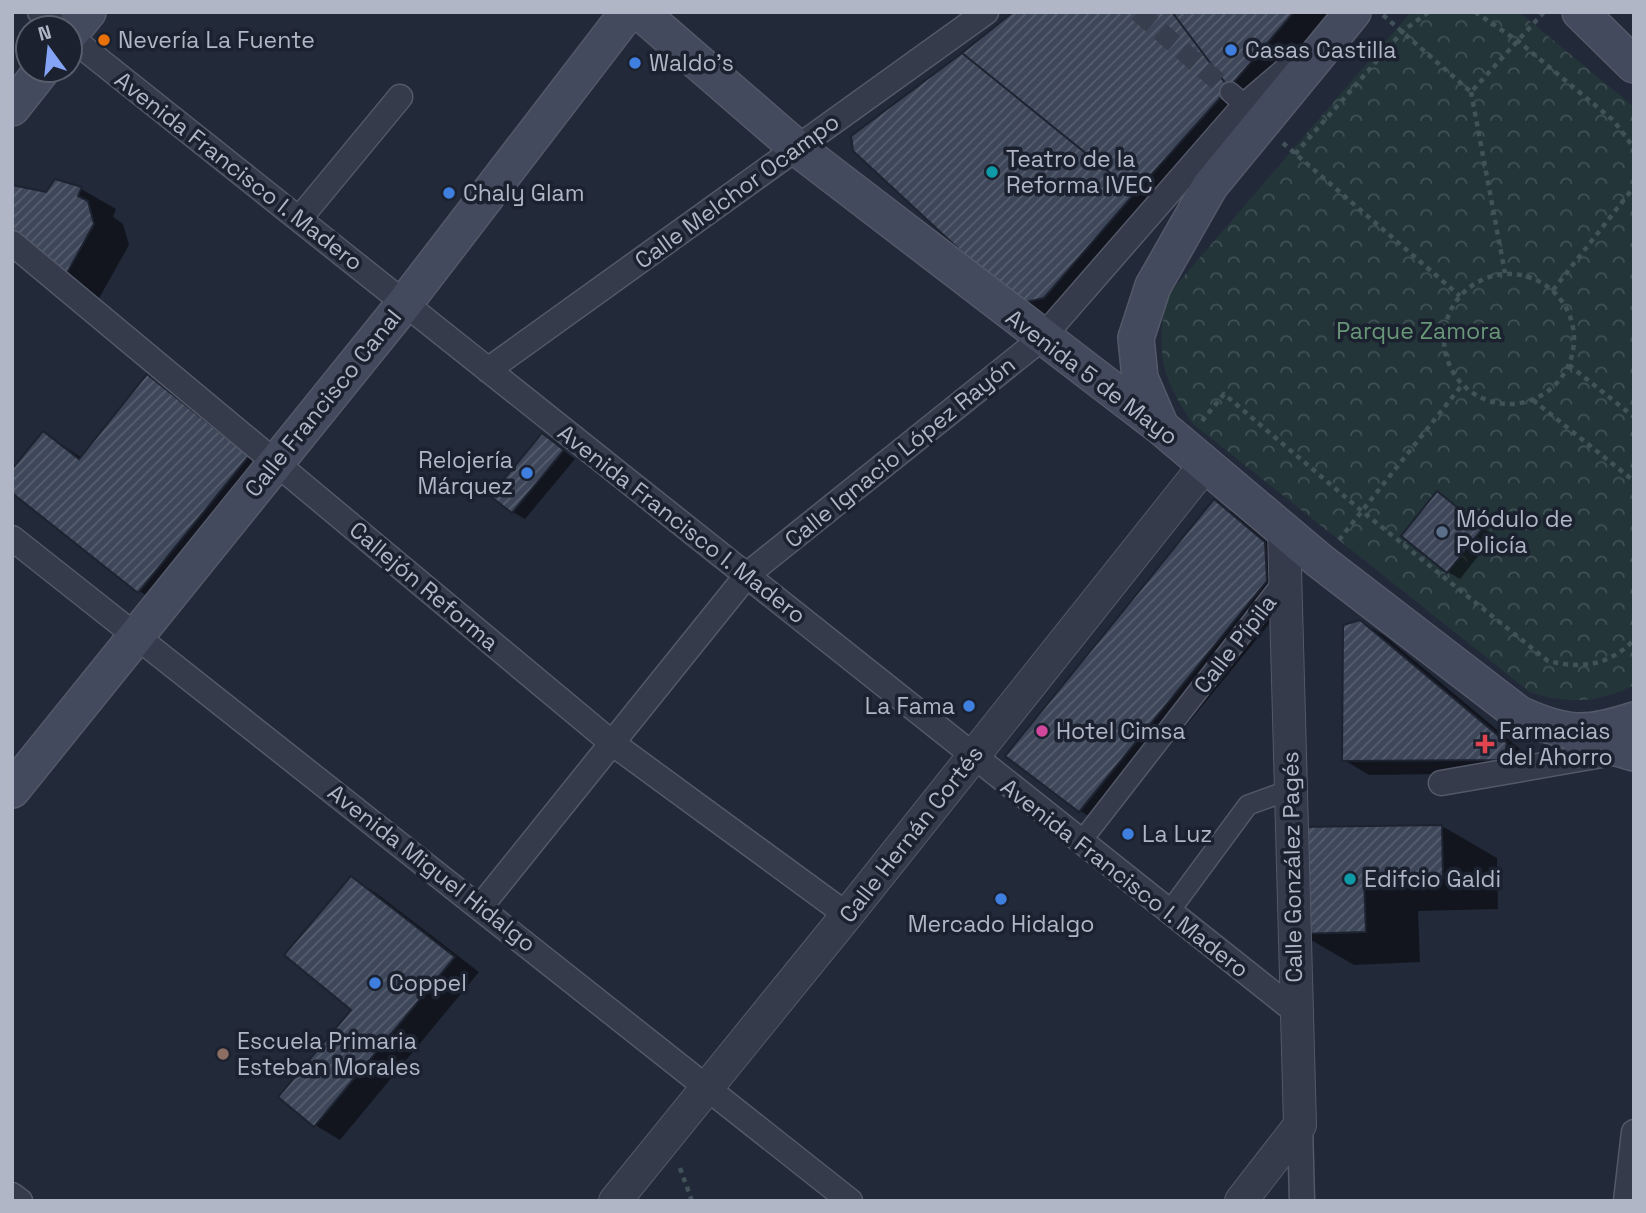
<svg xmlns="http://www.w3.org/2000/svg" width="1646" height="1213" viewBox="0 0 1646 1213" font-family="'Space Grotesk',sans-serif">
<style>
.park{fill:url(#park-crowns)}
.shadow{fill:#0007}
.building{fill:url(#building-hatch);stroke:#1d2330;stroke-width:2}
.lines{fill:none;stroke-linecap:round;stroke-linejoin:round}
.pedestrian-tunnel{stroke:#373e4e;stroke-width:19;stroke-dasharray:19 10;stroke-linecap:butt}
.pedestrian-casing{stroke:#535968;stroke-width:22}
.minor-casing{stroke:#535968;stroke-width:27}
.tertiary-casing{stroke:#535968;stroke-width:34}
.secondary-casing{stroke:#535968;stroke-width:38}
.path{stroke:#415258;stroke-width:4.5;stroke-dasharray:5 5;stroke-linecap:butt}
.pedestrian{stroke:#353b4a;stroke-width:19}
.minor{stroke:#353b4a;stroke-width:24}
.tertiary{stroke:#353b4a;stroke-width:32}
.secondary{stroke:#444a5d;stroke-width:35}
.food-dot{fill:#e8710a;stroke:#1b212e;stroke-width:2.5}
.shop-dot{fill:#3f7fe0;stroke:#1b212e;stroke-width:2.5}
.culture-dot{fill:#0f9aa8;stroke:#1b212e;stroke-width:2.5}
.service-dot{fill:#5c6f8a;stroke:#1b212e;stroke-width:2.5}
.hotel-dot{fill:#d1479c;stroke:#1b212e;stroke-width:2.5}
.health-dot{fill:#e0444e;stroke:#1b212e;stroke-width:2.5}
.education-dot{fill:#8d6e63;stroke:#1b212e;stroke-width:2.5}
.labels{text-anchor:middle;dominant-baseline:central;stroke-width:7;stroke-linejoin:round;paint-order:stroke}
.poi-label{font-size:23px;fill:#b0b6c6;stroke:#1b212e;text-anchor:start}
.street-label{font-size:23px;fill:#b0b6c6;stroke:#1b212e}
.park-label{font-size:23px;fill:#689778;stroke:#1b212e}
</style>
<defs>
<pattern id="park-crowns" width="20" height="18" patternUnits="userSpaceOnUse" patternTransform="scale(1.75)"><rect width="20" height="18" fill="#24353a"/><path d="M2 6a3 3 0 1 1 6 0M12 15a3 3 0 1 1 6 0" fill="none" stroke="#415055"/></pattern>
<pattern id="building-hatch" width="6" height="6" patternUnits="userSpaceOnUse" patternTransform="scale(1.75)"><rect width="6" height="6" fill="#3e4759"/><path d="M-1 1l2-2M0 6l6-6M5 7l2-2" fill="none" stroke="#575f6f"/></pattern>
</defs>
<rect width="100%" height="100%" fill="#222939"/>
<path class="park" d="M1411 12H1519L1634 107V685C1598 704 1569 703 1531 693L1192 423C1160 373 1157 356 1166 297Z"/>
<path class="shadow" d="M1014 12H1331L1069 311 1044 318 1019 303 853 137Z
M56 181 81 189 116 209 113 217 123 224 129 245 98 300 63 280Z
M147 377 172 391 273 471 164 606 139 591 44 433 82 458Z
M543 435 575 459 525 519 513 512Z
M1438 493 1494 536 1460 579 1448 572Z
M1215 502 1239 516 1290 558 1292 596 1105 825 1080 811 1008 756Z
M1360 621 1385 636 1532 759 1529 773 1369 775 1344 760Z
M1442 826 1497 858 1498 909 1418 911 1420 962 1354 965 1299 933 1298 828Z
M351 878 376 893 479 972 340 1140 315 1125 280 1097 353 1010Z"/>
<path class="building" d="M1013 12H1172L1229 88 1135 193 962 53Z
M1172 12H1294L1229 88Z
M962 53 1135 193 1044 298 1018 304 853 151 851 136Z
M55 179 82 187 78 196 88 201 94 224 62 282 12 240V185L46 192Z
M147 374 249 456 138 593 12 493V469L43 431 79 459Z
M542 433 564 450 512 513 490 496Z
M1437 491 1483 528 1447 573 1401 536Z
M1214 499 1265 542 1267 581 1079 812 1005 756Z
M1360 620 1507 743 1504 760 1342 761 1343 625Z
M1442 825 1443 878 1364 880 1366 932 1298 934 1296 827Z
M351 876 455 957 314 1127 278 1097 351 1010 284 955Z"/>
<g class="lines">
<path class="pedestrian-tunnel" d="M1138 12 1230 92"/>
<g class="pedestrian-casing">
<path id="pedestrian" d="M1230 92 1245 105
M1080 843 1286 578
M1169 912 1248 805 1290 790"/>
</g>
<g class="minor-casing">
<path id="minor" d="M40 12 59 28
M70 37C480 360 884 689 1295 1011
M300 218 400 97
M12 243 612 743 847 915
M488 370 986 12
M12 538 850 1201
M1441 783 1619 752
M481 906 748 574 1041 339 1245 105 1300 58
M1300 1125 1302 1201
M12 1195 20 1201
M1626 1201 1634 1132"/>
</g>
<g class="tertiary-casing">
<path id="tertiary" d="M615 1201 847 915 1205 465
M1241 1201 1300 1125 1284 532"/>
</g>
<g class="secondary-casing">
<path id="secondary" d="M640 12 797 148 1161 427 1320 561 1519 714C1565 735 1586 736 1634 720
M1580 12 1634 65
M70 34 88 12
M12 108 42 70
M1161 427 1140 378 1136 338 1153 286 1210 186 1353 12
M1577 736 1634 753
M12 790 404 304 628 12"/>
</g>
<path class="path" d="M1475 12 1518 41 1614 121 1634 148
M1383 15 1471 92 1544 12
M1471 92 1505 273
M1283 143 1460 296
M1295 154 1404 30 1429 12
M1444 339a65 65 0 1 1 130 0a65 65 0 1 1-130 0Z
M1553 290 1634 187
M1569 365 1634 417
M1533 400 1634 481
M1202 421 1224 394 1363 512 1548 661C1582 669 1608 666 1634 640
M1339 540 1462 385
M680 1168 692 1201"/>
<use href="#pedestrian" class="pedestrian"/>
<use href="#minor" class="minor"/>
<use href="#tertiary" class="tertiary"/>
<use href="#secondary" class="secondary"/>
</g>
<circle class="food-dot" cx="104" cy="40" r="7"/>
<g class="shop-dot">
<circle cx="1231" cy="50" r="7"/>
<circle cx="635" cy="63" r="7"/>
<circle cx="449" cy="193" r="7"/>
<circle cx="527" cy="473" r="7"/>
<circle cx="969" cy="706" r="7"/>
<circle cx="1128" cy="834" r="7"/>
<circle cx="1001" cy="899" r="7"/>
<circle cx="375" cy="983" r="7"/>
</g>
<g class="culture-dot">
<circle cx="992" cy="172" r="7"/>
<circle cx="1350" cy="879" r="7"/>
</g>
<circle class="service-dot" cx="1442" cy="532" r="7"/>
<circle class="hotel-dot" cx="1042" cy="731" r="7"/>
<path class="health-dot" d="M1481.5 733.5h7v7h7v7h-7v7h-7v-7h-7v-7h7z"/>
<circle class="education-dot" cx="223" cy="1054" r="7"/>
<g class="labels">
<g class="poi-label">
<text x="118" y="40">Nevería La Fuente</text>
<text x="1245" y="50">Casas Castilla</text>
<text x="649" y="63">Waldo's</text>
<text x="1006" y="159">Teatro de la<tspan x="1006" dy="26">Reforma IVEC</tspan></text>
<text x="463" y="193">Chaly Glam</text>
<text x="513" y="460" text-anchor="end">Relojería<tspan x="513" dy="26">Márquez</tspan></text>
<text x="1456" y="519">Módulo de<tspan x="1456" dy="26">Policía</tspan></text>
<text x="955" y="706" text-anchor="end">La Fama</text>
<text x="1056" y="731">Hotel Cimsa</text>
<text x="1499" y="731">Farmacias<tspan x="1499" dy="26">del Ahorro</tspan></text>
<text x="1142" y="834">La Luz</text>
<text x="1364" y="879">Edifcio Galdi</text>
<text x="1001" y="924" text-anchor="middle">Mercado Hidalgo</text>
<text x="389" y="983">Coppel</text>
<text x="237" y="1041">Escuela Primaria<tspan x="237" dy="26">Esteban Morales</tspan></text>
</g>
<g class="street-label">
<text transform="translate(239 171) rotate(38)">Avenida Francisco I. Madero</text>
<text transform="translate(737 191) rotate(-36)">Calle Melchor Ocampo</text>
<text transform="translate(1092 377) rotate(37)">Avenida 5 de Mayo</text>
<text transform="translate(323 403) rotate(-51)">Calle Francisco Canal</text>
<text transform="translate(900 452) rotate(-39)">Calle Ignacio López Rayón</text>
<text transform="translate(682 524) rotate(38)">Avenida Francisco I. Madero</text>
<text transform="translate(424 586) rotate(40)">Callejón Reforma</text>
<text transform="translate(1235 644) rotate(-52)">Calle Pípila</text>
<text transform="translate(911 834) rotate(-52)">Calle Hernán Cortés</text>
<text transform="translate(1292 867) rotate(-91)">Calle González Pagés</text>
<text transform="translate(432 868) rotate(38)">Avenida Miguel Hidalgo</text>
<text transform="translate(1125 878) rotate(38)">Avenida Francisco I. Madero</text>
</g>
<g class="park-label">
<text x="1419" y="331">Parque Zamora</text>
</g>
</g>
<rect width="1646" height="1213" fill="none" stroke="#b0b6c6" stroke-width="28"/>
<g transform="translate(49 49) rotate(345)"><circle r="33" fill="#1b212e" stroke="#575d6b" stroke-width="2"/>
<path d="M0-5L12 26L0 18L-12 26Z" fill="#85a4f6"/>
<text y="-10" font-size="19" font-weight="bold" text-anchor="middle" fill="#b0b6c6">N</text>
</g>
</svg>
